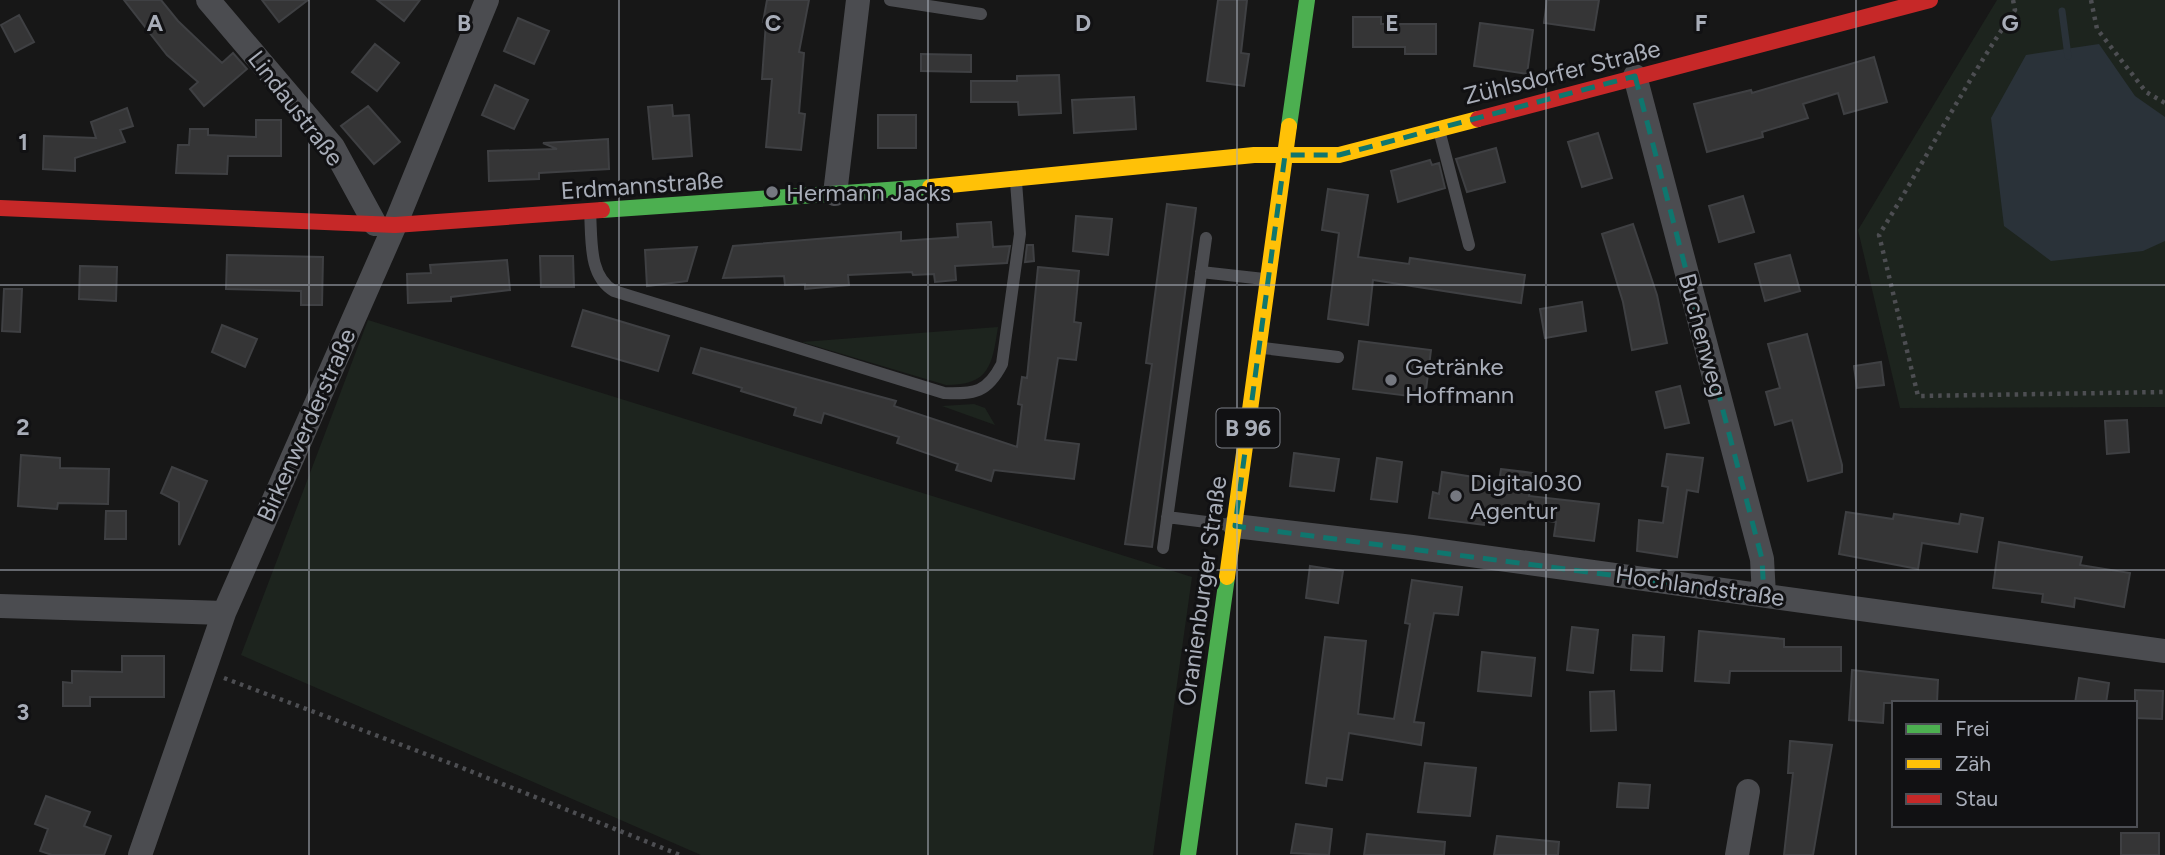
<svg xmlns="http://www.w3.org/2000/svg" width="2165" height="855" viewBox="0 0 2165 855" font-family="Figtree,sans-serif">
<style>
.green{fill:#1d241e}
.water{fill:#2a3239}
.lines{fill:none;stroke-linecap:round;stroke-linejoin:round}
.stream{stroke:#2a3239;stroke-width:7}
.building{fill:#353536;stroke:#3f4043;stroke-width:2}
.path{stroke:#4d4e52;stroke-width:4.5;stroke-dasharray:3.5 5;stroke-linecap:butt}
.lane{stroke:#4b4c50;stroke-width:12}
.street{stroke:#4b4c50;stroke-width:24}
.fast{stroke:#4caf50;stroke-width:16}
.slow{stroke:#ffc107;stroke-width:16}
.jam{stroke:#c62828;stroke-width:16}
.marked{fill:none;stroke:#0f766e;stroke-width:5;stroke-dasharray:14 9;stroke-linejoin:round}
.grid{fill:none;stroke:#a8adb8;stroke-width:2;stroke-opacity:0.55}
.poi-dot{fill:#757880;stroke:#111113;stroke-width:2.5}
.labels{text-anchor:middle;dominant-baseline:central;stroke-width:6;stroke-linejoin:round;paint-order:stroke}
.shield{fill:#111113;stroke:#7b7e86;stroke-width:2}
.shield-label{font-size:23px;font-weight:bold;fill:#a8adb8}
.street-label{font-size:24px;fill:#a8adb8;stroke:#111113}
.poi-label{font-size:24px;fill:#a8adb8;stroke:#111113;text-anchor:start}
.grid-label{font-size:23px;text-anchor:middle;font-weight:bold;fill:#a8adb8;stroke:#111113;stroke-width:6;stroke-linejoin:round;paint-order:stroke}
</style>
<rect width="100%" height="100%" fill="#171717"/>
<path class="green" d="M1997 0H2165V407L1900 408 1858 230Z
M368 320 1192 577 1153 855H701L241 655Z
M998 327C992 365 990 385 946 385L802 342Z
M974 404 985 408 995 425 942 406Z"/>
<path class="water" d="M2099 44 2135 96 2165 117V241L2143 251 2051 261 2004 226 1991 118 2026 55Z"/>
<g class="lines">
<path class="stream" d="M2062 11 2068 56"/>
</g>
<path class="building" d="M124 0H161L178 21 222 63 233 53 247 69 204 106 190 89 198 82 167 55Z
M262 0H308L279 22Z
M377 0H420L404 21Z
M767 0H809L799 52 804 53 799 113 805 114 801 150 766 147 772 79H762L766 22H763Z
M1218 0H1247L1241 53 1249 54 1244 86 1207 81Z
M1547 0H1599L1594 30 1544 23Z
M19 15 34 42 15 52 1 25Z
M1353 17H1381V24H1436V54H1405V47H1353Z
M518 18 549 31 534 64 504 51Z
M1480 23 1533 30 1527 74 1474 66Z
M375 44 399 63 377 91 352 72Z
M921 54 971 55V72L921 71Z
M1874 57 1887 102 1844 114 1838 93 1803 104 1808 118 1762 132 1763 137 1707 152 1694 104 1751 90 1752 93Z
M1059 75 1061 113 1019 115 1018 102H971V81H1017V76Z
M495 85 528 100 514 129 482 115Z
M1134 97 1136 129 1074 133 1072 100Z
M672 105 673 116 689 115 692 156 653 159 648 107Z
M368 106 400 142 374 164 341 126Z
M127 108 133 126 120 130 125 142 75 158V171L43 169 44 136 96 138 91 122Z
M878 115H916V148H878Z
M256 120H281V156H228L227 174 176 173 178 145H189L190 129H208V135L256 137Z
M1598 133 1612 178 1582 187 1568 142Z
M608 139 609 169 539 173V179L489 181 488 151 557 149 543 143Z
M1496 148 1505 182 1467 192 1456 159Z
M1430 160 1432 165 1439 163 1445 188 1398 202 1391 171Z
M1328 189 1368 195 1358 257 1409 264 1410 258 1525 275 1521 303 1373 280 1368 325 1328 319 1339 233 1322 230Z
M1743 196 1754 232 1719 242 1709 206Z
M1167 204 1196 208 1152 547 1125 544 1152 364 1146 363Z
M1076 216 1112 219 1108 255 1073 251Z
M991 222 993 247 1010 246 1007 263 955 266 956 280 935 282 934 274 913 275 912 272 848 275 849 285 805 289V284L785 285 784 276 723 278 733 246 901 232V241L958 237 957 224Z
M1633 224 1657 295 1667 343 1632 350 1623 302 1602 234Z
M1027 245H1033L1034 261 1025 262Z
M697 247 687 281 647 286 645 250Z
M227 255 323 257 322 305H301V291L226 289Z
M1790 255 1800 291 1765 301 1755 264Z
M540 256H573L574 287H541Z
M507 260 510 290 451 297V301L408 303 407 274 431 273 430 265Z
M80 266 117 267 116 301 79 299Z
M1038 267 1079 271 1074 322 1081 323 1076 360 1058 358 1045 440 1079 444 1074 479 994 470 991 481 956 470 958 464 897 443 899 437 824 413 821 423 794 415 796 408 741 391 742 388 693 373 701 348 896 401 894 406 1017 447 1022 405 1018 404 1022 377 1027 378Z
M4 289H22L20 332 2 331Z
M1582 302 1586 331 1545 338 1540 309Z
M583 310 669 336 658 371 572 346Z
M222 325 257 339 245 367 212 352Z
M1807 334 1842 465V472L1808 481 1792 420 1775 425 1766 392 1780 388 1768 344Z
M1359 341 1431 350 1425 398 1353 389Z
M1881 362 1884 385 1857 388 1854 366Z
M1680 386 1689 423 1665 428 1656 392Z
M2127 420 2129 452 2107 454 2105 421Z
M1294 453 1339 459 1334 491 1290 486Z
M1667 454 1703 458 1698 492 1687 490 1677 557 1637 551 1639 520 1663 523 1668 487 1662 486Z
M21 455 60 458V468L109 469 108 504 58 503 57 509 18 506Z
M1377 458 1402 462 1397 502 1371 499Z
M172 467 207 481 179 545V502L161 493Z
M1501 469 1533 473 1529 496 1599 504 1594 541 1554 536 1556 522 1486 512 1484 525 1429 518 1433 492 1439 494 1442 472 1499 481Z
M106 511H126V539H105Z
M1846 512 1893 519 1894 514 1959 524 1961 514 1983 518 1977 552 1922 543 1918 569 1839 554Z
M1999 542 2082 557 2080 565 2130 573 2124 607 2075 598 2074 607 2042 602 2043 594 1993 588Z
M1310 566 1343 571 1338 603 1306 598Z
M1412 580 1462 587 1458 615 1434 613 1414 722 1424 723 1421 745 1349 733 1342 780 1327 778 1326 786 1306 783 1325 637 1366 641 1358 714 1394 719 1410 624 1405 623Z
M1572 627 1598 630 1593 673 1567 670Z
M1699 631 1784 639V647H1841V671H1730L1729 683 1695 681Z
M1633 635 1664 637 1662 671 1631 670Z
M1482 652 1535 658 1531 696 1478 691Z
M122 656H164V697H90V706H63V682L72 683V671L122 672Z
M1852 670 1938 680 1937 703H1884L1883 723 1849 720Z
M2079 678 2109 683 2106 703H2075Z
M2135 690 2163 691 2162 719 2135 718Z
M1614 691 1616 730 1591 731 1590 692Z
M1790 741 1832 745 1813 855H1784L1793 773H1788Z
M1425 763 1476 768 1470 816 1418 812Z
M1619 783 1650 785 1648 808 1617 807Z
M46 796 90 812 84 826 111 836 104 855H52L40 851 48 829 35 824Z
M1296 824 1332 829 1329 855 1291 853Z
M2121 833H2159V855H2121Z
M1367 834 1445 842 1444 855H1364Z
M1497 836 1559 842 1558 855H1494Z"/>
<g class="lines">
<path class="path" d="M2013 0 2015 10C1965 83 1925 161 1879 235L1918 396 2165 392
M2091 0 2097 29 2146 92 2165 103
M224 678 460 767 680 855"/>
<path class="lane" d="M890 0 981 14
M1439 130 1469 245
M590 212C592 239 588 276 614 291L944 393C975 394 987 393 1002 364L1020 234 1016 182
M1201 272 1264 279
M1263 348 1338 357
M1167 517 1230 525
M1163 548 1206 238"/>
<path class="street" d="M208 0 333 147 375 224
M1635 76 1762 559 1764 595
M835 194 858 0
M1235 526 1412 547 2165 651
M0 606 224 613
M140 855 224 613 395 225 487 0
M1737 855 1748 791"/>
<path class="fast" d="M1289 126 1307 0
M602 210 930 187
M1188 855 1227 577"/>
<path class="slow" d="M930 187 1254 155H1339L1478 119
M1227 577 1289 126"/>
<path class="jam" d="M1478 119 1930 0
M0 208 395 225 602 210"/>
</g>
<path class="marked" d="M1635 76 1762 559 1764 595 1235 526 1285 155H1339Z"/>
<path class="grid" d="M309 0V855M619 0V855M928 0V855M1237 0V855M1546 0V855M1856 0V855M0 285H2165M0 570H2165"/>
<g class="poi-dot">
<circle cx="772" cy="192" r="7"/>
<circle cx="1391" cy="380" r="7"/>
<circle cx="1456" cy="496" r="7"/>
</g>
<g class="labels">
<rect class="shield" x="1216.5" y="408.5" width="63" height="39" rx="5"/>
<g class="shield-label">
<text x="1248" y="428">B 96</text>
</g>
<g class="street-label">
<text transform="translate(1562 72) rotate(-14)">Zühlsdorfer Straße</text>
<text transform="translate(296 108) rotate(52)">Lindaustraße</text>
<text transform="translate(642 185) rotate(-4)">Erdmannstraße</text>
<text transform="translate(1703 335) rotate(75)">Buchenweg</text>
<text transform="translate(306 425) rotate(-66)">Birkenwerderstraße</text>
<text transform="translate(1700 586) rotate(8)">Hochlandstraße</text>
<text transform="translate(1202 591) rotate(-82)">Oranienburger Straße</text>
</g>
<g class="poi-label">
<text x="786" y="192">Hermann Jacks</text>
<text x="1405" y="366">Getränke<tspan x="1405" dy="28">Hoffmann</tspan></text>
<text x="1470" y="482">Digital030<tspan x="1470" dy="28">Agentur</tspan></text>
</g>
</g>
<g class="grid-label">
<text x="155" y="31">A</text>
<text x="464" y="31">B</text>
<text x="773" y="31">C</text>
<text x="1083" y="31">D</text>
<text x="1392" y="31">E</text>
<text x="1701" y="31">F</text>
<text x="2010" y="31">G</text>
<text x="23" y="150">1</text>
<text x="23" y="435">2</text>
<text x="23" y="720">3</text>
</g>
<rect x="1892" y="701" width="245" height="126" fill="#111113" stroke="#4d4f55" stroke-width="2"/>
<rect x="1906" y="724" width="35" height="10" fill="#4caf50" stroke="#4d4f55" stroke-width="2"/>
<text x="1955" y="736" font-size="21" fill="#a8adb8">Frei</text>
<rect x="1906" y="759" width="35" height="10" fill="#ffc107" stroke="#4d4f55" stroke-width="2"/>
<text x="1955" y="771" font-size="21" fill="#a8adb8">Zäh</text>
<rect x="1906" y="794" width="35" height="10" fill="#c62828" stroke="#4d4f55" stroke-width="2"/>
<text x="1955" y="806" font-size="21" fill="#a8adb8">Stau</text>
</svg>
